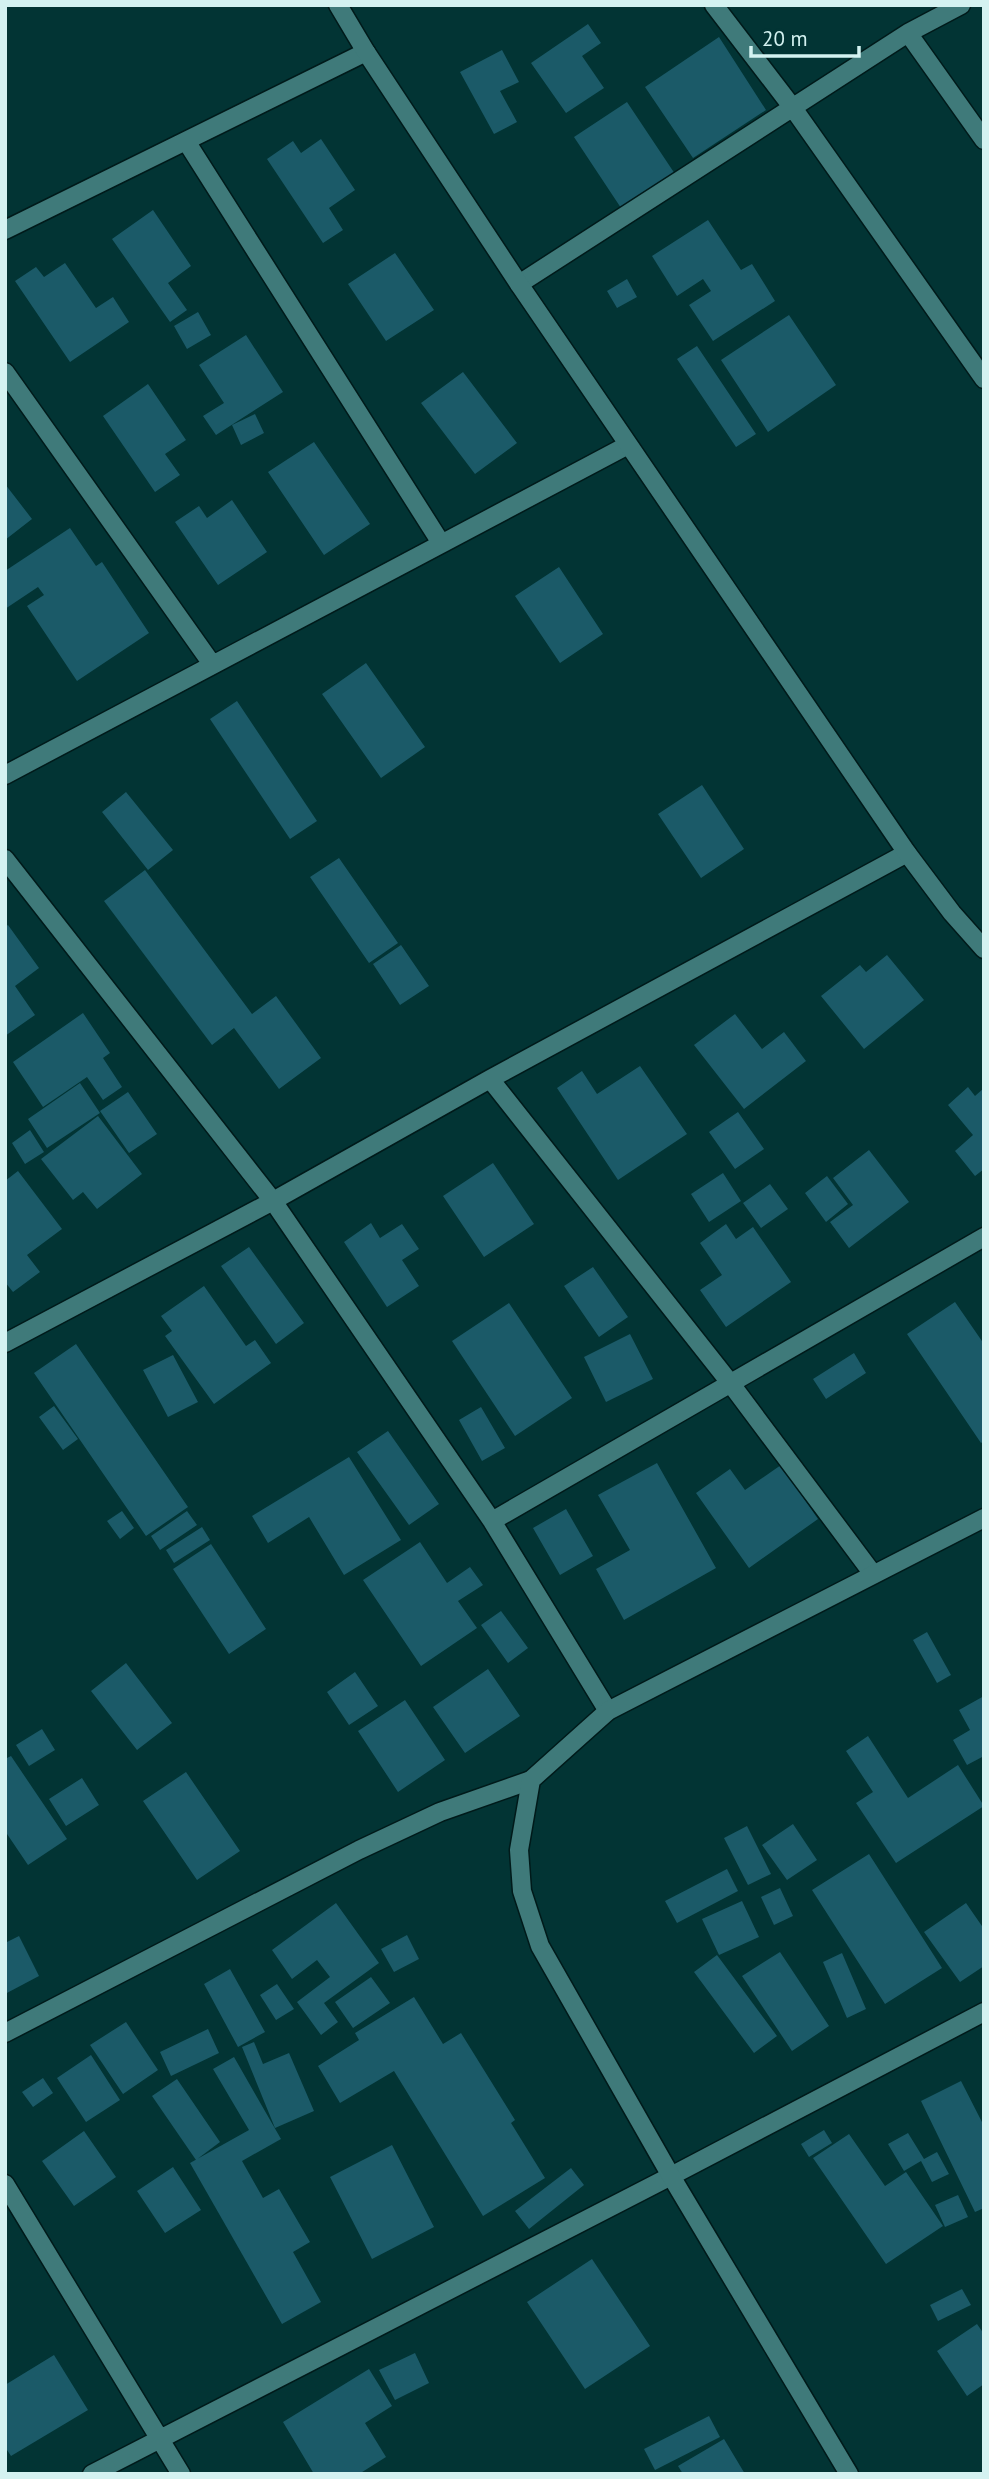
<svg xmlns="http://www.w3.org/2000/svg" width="989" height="2479" viewBox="0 0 989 2479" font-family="'PT Sans',sans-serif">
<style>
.building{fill:#1b5a68}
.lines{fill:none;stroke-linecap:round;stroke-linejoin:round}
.minor-casing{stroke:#001a1a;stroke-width:21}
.secondary-casing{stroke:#001a1a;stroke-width:21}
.minor{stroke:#3f7a7a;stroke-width:18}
.secondary{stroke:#3f7a7a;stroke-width:18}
</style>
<rect width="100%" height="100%" fill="#023434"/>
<path class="building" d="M588 24 601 43 582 56 604 88 566 113 531 63Z
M719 37 766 110 693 158 645 87Z
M502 50 519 82 500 91 517 122 494 134 460 72Z
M627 102 677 177 623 211 574 137Z
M321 139 355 190 329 208 343 230 323 243 267 159 293 141 301 153Z
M153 210 191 266 168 283 187 310 170 322 112 239Z
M708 220 741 270 752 264 775 301 713 341 689 305 711 291 703 279 677 296 652 256Z
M395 253 434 310 386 341 348 284Z
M65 263 96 308 113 297 129 322 70 362 15 281 36 267 44 277Z
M627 279 637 297 617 308 607 291Z
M198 312 211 335 187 349 174 326Z
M789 315 836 385 768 432 721 360Z
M246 335 283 392 216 435 203 416 224 403 199 365Z
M697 346 756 434 736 447 677 359Z
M463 372 517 443 475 474 421 403Z
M148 384 186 440 165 454 180 475 155 492 103 416Z
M255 414 264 433 241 445 232 425Z
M314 442 370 524 324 555 268 472Z
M5 484 32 519 5 540Z
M232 500 267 552 218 585 175 522 199 506 207 518Z
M70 528 96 566 102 562 149 633 77 681 27 606 44 595 38 587 5 609V571Z
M559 567 603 634 560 663 515 596Z
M366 663 425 747 381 778 322 694Z
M237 701 317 821 290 839 210 719Z
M702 785 744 849 701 878 658 814Z
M126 792 173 850 148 870 102 812Z
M339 858 398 943 369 963 310 877Z
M145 870 252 1014 276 996 321 1058 279 1089 234 1028 212 1045 104 901Z
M8 925 39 968 15 986 35 1015 5 1036V927Z
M401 945 429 986 400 1005 373 964Z
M887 955 924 1000 864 1049 821 996 860 965 866 972Z
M83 1013 110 1053 103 1058 122 1087 103 1100 87 1077 43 1107 13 1062Z
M735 1014 762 1049 784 1032 806 1061 744 1109 694 1045Z
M640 1066 687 1134 618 1180 557 1088 582 1071 597 1094Z
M80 1083 100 1113 47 1148 28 1119Z
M968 1087 975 1096 984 1088V1169L975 1176 955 1151 973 1135 948 1105Z
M128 1092 157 1134 129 1153 100 1111Z
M738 1112 764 1149 735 1169 709 1132Z
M98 1116 142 1174 97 1209 83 1192 73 1200 41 1159Z
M30 1130 44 1152 25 1164 12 1143Z
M869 1150 909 1202 849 1248 830 1222 853 1205 833 1178Z
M493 1163 534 1224 484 1257 443 1196Z
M18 1171 62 1229 27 1255 40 1272 13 1292 5 1282V1181Z
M723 1173 741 1201 709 1222 691 1194Z
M827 1176 848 1204 826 1222 805 1193Z
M770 1184 788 1209 761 1228 743 1203Z
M371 1223 380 1238 402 1224 419 1249 402 1260 419 1286 387 1307 344 1242Z
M726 1224 736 1239 753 1227 791 1282 726 1327 700 1290 722 1275 700 1243Z
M249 1247 304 1323 276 1344 221 1266Z
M593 1267 628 1317 599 1337 564 1286Z
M204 1286 246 1346 255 1340 271 1363 214 1404 165 1336 172 1331 161 1316Z
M955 1302 984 1344V1441L981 1443 907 1334Z
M509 1303 572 1398 515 1436 452 1341Z
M630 1334 653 1379 606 1402 584 1357Z
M76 1344 188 1507 146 1536 34 1373Z
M854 1353 866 1373 826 1399 813 1379Z
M173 1355 198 1402 168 1417 143 1370Z
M54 1406 78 1439 63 1450 39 1417Z
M481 1407 505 1448 482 1461 459 1420Z
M388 1431 439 1504 409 1525 357 1452Z
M349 1457 401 1540 344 1575 309 1517 268 1543 252 1516Z
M657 1463 716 1568 624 1620 596 1569 630 1550 598 1495Z
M781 1465 818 1519 749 1568 696 1493 730 1469 745 1490Z
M566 1509 593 1556 560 1575 533 1528Z
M122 1511 134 1528 120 1539 107 1521Z
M187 1511 197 1525 160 1550 151 1536Z
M202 1527 210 1540 174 1563 166 1550Z
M420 1542 447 1583 470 1567 483 1585 458 1601 477 1628 421 1666 363 1580Z
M211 1544 266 1629 229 1654 173 1569Z
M501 1611 528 1648 508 1663 481 1625Z
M927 1632 951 1675 937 1683 913 1640Z
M126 1663 172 1723 137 1750 91 1691Z
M488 1669 520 1716 465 1753 433 1707Z
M355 1672 378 1706 349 1725 327 1692Z
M984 1696V1756L967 1765 953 1740 970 1730 959 1710Z
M405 1700 445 1760 398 1792 358 1731Z
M42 1729 55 1750 29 1766 16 1745Z
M868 1736 908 1798 958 1765 984 1806 896 1863 856 1803 873 1792 846 1751Z
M11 1756 67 1839 28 1865 5 1831V1759Z
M186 1772 240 1851 197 1880 143 1801Z
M82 1778 99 1805 66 1826 49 1799Z
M793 1824 817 1860 787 1880 762 1845Z
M747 1826 771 1874 748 1885 724 1838Z
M869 1854 942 1968 885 2004 812 1890Z
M727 1869 738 1891 677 1923 665 1901Z
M780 1888 793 1916 774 1925 761 1897Z
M742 1901 759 1937 719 1955 702 1919Z
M336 1903 379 1963 324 2003 338 2022 321 2035 297 2002 330 1977 317 1960 292 1979 272 1950Z
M966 1903 984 1929V1966L960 1982 924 1932Z
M407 1935 419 1959 394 1972 381 1949Z
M19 1936 39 1976 5 1994V1943Z
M780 1952 829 2026 792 2051 742 1976Z
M842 1953 866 2009 847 2018 823 1962Z
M717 1955 777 2036 754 2053 694 1972Z
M230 1969 265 2032 238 2047 204 1984Z
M371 1977 390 2003 353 2028 335 2002Z
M277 1984 294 2009 276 2020 260 1995Z
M414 1997 443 2044 461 2033 515 2120 511 2123 545 2178 483 2216 394 2071 340 2103 318 2066 359 2040 355 2033Z
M126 2022 158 2070 123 2094 90 2045Z
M208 2029 219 2053 171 2076 160 2052Z
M254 2042 263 2064 289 2053 314 2111 275 2128 242 2047Z
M91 2055 120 2100 86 2122 57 2078Z
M234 2057 281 2139 242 2161 263 2198 279 2189 310 2242 293 2252 321 2302 282 2324 190 2163 249 2130 213 2069Z
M43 2078 53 2093 33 2107 22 2092Z
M177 2079 220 2142 196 2160 152 2096Z
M961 2081 984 2126V2208L975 2212 921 2101Z
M824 2130 832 2143 809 2157 801 2144Z
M84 2131 116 2177 74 2206 42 2161Z
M908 2133 924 2159 937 2152 949 2174 932 2182 921 2161 904 2171 888 2144Z
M849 2134 885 2186 906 2172 943 2226 886 2264 813 2158Z
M392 2145 434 2227 372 2259 330 2177Z
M173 2167 201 2210 165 2233 137 2191Z
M571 2168 584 2185 529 2229 515 2211Z
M958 2195 968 2217 945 2227 935 2205Z
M592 2259 650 2346 585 2389 527 2302Z
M962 2289 971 2305 938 2321 930 2305Z
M977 2324 984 2334V2384L967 2396 937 2351Z
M415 2353 429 2383 395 2400 379 2370Z
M54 2355 88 2410 11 2456 5 2447V2385Z
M369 2369 392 2406 365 2423 386 2457 359 2474H314L283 2422Z
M709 2416 720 2437 655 2470 644 2449Z
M724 2439 745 2474H683L678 2466Z"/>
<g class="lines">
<g class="minor-casing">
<path id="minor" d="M714 5 793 108 984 379
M908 33 984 140
M186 141 441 543
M5 230 366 52
M519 284 908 33 961 5
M5 372 212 664
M5 775 628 445
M5 859 273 1201 492 1521 608 1711
M490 1079 731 1384 873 1574
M5 1343 273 1201 490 1079 907 853
M492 1521 984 1237
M5 2033 359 1850 440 1812 531 1780
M5 2184 181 2474
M92 2474 671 2176 984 2012"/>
</g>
<g class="secondary-casing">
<path id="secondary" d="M338 5 366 52 519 284 907 853 952 913 984 949
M849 2474 671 2176 540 1946 522 1891 519 1850 531 1780 608 1711 984 1518"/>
</g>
<use href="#minor" class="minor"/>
<use href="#secondary" class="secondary"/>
</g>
<rect width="989" height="2479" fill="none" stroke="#d4f2f1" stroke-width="14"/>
<path d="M751 46v10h108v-10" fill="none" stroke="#d4f2f1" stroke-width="3.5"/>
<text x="762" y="46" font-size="21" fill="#d4f2f1" stroke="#023434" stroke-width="5" paint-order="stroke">20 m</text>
</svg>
